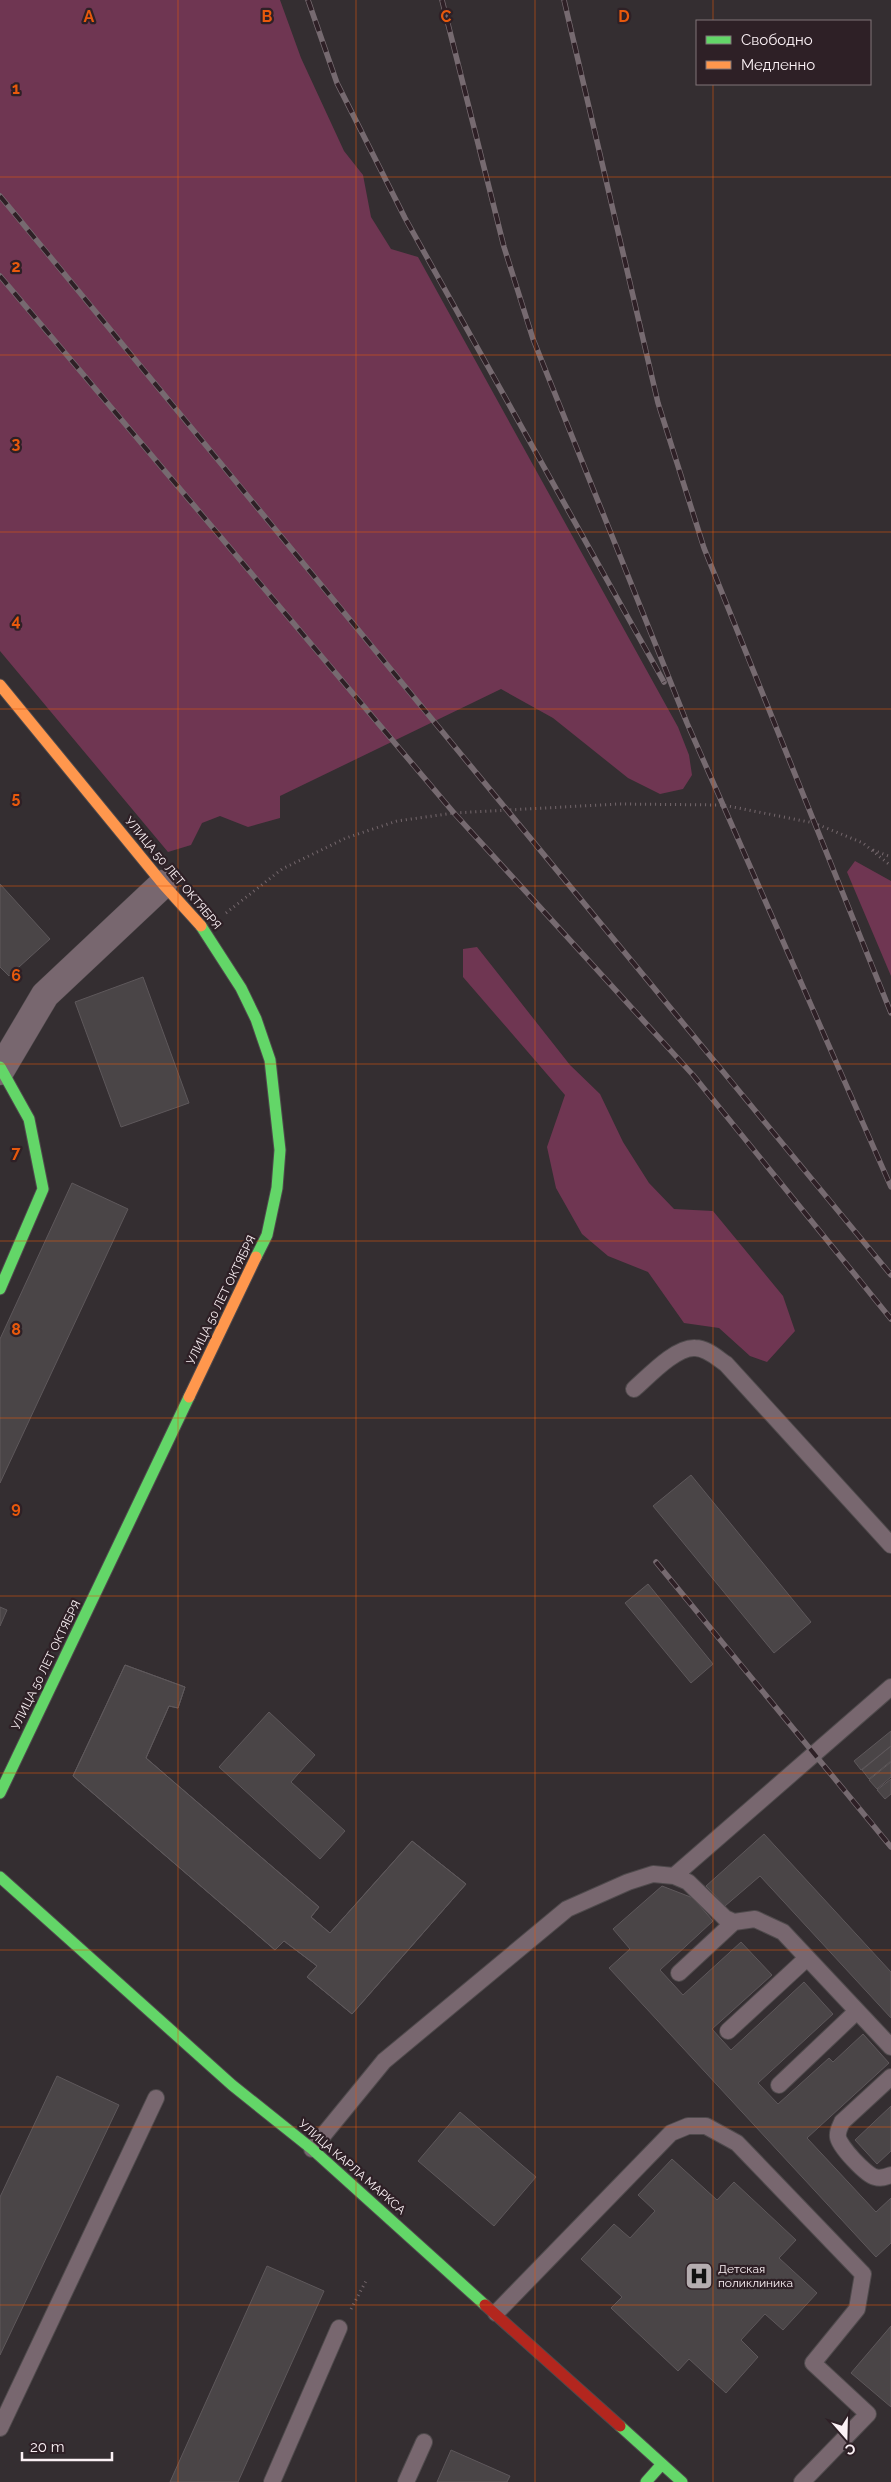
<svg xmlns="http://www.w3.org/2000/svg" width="891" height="2482" viewBox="0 0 891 2482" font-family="Raleway,sans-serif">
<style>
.green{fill:#6f3652}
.building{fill:#4a4547;stroke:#5e585b}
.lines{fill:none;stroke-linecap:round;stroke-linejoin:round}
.lane-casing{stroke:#4f4a4c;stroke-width:18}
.street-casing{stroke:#4f4a4c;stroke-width:29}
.fast-casing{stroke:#4f4a4c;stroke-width:13}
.slow-casing{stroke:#4f4a4c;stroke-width:13}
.jam-casing{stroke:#4f4a4c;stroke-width:13}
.path{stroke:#75686d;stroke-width:3;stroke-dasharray:1 4;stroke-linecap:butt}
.lane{stroke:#78676f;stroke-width:16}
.street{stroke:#78676f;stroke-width:28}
.fast{stroke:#63d668;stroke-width:11}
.slow{stroke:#ff974d;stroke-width:11}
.jam{stroke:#b3261e;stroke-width:11}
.rail-casing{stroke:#766a70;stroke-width:5.5}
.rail{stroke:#2e2026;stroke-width:4;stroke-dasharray:11;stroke-linecap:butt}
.grid{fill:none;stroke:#e8590c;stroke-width:1;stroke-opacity:0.55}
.labels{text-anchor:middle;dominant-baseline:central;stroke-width:4.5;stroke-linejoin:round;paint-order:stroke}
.street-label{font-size:12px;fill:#fbf1f5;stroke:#2e2026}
.poi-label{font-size:12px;fill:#fbf1f5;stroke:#2e2026;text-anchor:start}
.grid-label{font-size:16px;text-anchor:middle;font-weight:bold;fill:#e8590c;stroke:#2e2026;stroke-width:4.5;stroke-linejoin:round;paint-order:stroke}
</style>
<rect width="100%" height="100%" fill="#342e31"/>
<path class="green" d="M0 0H280L301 58 344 151 363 175 371 217 391 249 418 257 678 727 689 755 692 775 683 789 660 794 628 778 553 718 501 689 280 796V818L248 827 220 816 202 823 191 845 168 852 0 651Z
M855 861 891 881V976L847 872Z
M477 947 570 1065 600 1094 623 1142 649 1183 674 1209 713 1211 783 1296 795 1331 767 1362 750 1356 719 1328 684 1323 648 1272 608 1256 582 1234 556 1188 547 1147 565 1095 463 977V949Z"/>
<path class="building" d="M0 884 50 939 9 976 0 967Z
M143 977 189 1103 121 1127 75 1002Z
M72 1183 128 1209 0 1483V1339Z
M691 1475 811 1622 774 1653 653 1506Z
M648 1584 713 1664 691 1683 625 1603Z
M0 1607 7 1610 0 1626Z
M125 1665 185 1687 178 1708 169 1706 146 1758 319 1907 311 1917 330 1933 412 1841 466 1884 352 2014 307 1977 317 1966 284 1941 275 1950 73 1776Z
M125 1665 185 1687 178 1708 169 1706 146 1758 319 1907 311 1917 330 1933 412 1841 466 1884 352 2014 307 1977 317 1966 284 1941 275 1950 73 1776Z
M269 1712 315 1755 291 1782 345 1831 320 1859 219 1767Z
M891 1731V1746L861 1770 854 1761Z
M891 1746V1761L869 1779 862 1770Z
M891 1762V1777L877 1789 869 1780Z
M891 1779V1794L885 1799 877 1790Z
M764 1834 891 1972V2018L760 1876 725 1906 706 1886Z
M662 1886 693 1898 713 1921 660 1970 683 1995 741 1942 772 1975 712 2029 731 2050 804 1982 833 2014 758 2083 778 2104 829 2058 833 2062 863 2034 889 2063 807 2138 876 2212 891 2198V2243L876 2257 609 1968 630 1949 613 1929Z
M57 2076 119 2105 0 2355V2197Z
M891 2106V2151L877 2164 855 2140Z
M460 2112 536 2177 494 2226 418 2161Z
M672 2159 717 2200 734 2182 796 2240 779 2258 817 2293 783 2330 765 2314 741 2340 758 2357 726 2393 689 2359 678 2371 611 2308 622 2297 581 2259 614 2224 630 2238 655 2211 638 2195Z
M267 2266 324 2291 238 2482H170Z
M891 2326V2407L851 2373Z
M451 2450 510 2476 507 2482H437Z"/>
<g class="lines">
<g class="lane-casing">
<path id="lane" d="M634 1389C648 1377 675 1347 695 1348 707 1348 717 1358 726 1364L891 1545
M674 1876 891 1687
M679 1973 734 1922
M728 2031 807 1958
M891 2077 842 2122C840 2127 837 2131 838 2137 839 2146 866 2175 875 2177 881 2179 886 2177 891 2175
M779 2085 857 2011
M312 2149 384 2061 567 1909 628 1882 653 1874 674 1876 688 1882 725 1918 734 1922 755 1919 783 1932 891 2047
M496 2313 671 2133 688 2126H706L737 2143 863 2274 857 2309 813 2363 868 2414 802 2482
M0 2428 156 2098
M272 2482 339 2328
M406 2482 424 2442"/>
</g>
<g class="street-casing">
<path id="street" d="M0 1071 45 995 163 884"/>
</g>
<g class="fast-casing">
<path id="fast" d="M201 926 241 988 256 1019 270 1060 280 1150 277 1188 267 1235 256 1257
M0 1067 29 1119 43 1189 0 1289
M0 1793 189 1397
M0 1877 232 2085 312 2149 485 2305
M620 2426 682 2482
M646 2482 662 2464"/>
</g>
<g class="slow-casing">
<path id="slow" d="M0 685 163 884 201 926
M189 1397 256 1257"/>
</g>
<g class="jam-casing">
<path id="jam" d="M485 2305 620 2426"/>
</g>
<path class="path" d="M873 850 891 857
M226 913 282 869 346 838 397 821 454 813 618 804 723 805 814 823 863 843 891 866
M351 2309 366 2281"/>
<use href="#lane" class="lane"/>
<use href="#street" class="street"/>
<use href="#fast" class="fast"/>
<use href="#slow" class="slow"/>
<use href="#jam" class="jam"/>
<g class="rail-casing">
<path id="rail" d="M308 0 337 83 405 218 664 682
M442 0 504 247 533 339 687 723 891 1187
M564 0 658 403 704 548 891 1013
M0 196 891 1275
M0 276 454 813 693 1075 891 1319
M656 1562 891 1847"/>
</g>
<use href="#rail" class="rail"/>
</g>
<path class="grid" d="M178 0V2482M356 0V2482M535 0V2482M713 0V21M713 84V2482M0 177H891M0 355H891M0 532H891M0 709H891M0 886H891M0 1064H891M0 1241H891M0 1418H891M0 1596H891M0 1773H891M0 1950H891M0 2127H891M0 2305H891"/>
<defs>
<g id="hospital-square" transform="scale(1.4375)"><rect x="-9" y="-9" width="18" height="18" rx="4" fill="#b5adb0" stroke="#2e2026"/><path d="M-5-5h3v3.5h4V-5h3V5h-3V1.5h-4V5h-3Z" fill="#111"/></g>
</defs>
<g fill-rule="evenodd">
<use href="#hospital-square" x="699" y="2276"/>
</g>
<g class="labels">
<g class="street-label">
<text transform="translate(173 873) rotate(50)">УЛИЦА 50 ЛЕТ ОКТЯБРЯ</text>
<text transform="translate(221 1300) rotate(-64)">УЛИЦА 50 ЛЕТ ОКТЯБРЯ</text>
<text transform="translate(46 1665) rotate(-64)">УЛИЦА 50 ЛЕТ ОКТЯБРЯ</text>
<text transform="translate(352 2167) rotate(41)">УЛИЦА КАРЛА МАРКСА</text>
</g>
<g class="poi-label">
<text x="718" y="2269">Детская<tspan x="718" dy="14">поликлиника</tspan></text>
</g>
</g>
<g class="grid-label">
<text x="89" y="22">A</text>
<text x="267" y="22">B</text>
<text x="446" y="22">C</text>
<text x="624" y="22">D</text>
<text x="16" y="94">1</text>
<text x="16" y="272">2</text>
<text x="16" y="449">3</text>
<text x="16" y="626">4</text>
<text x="16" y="803">5</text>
<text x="16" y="981">6</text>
<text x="16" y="1158">7</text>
<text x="16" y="1335">8</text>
<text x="16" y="1513">9</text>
</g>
<rect x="696" y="20" width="175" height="65" fill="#2e2026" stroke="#807479"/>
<rect x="706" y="36" width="25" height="8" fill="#63d668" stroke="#807479"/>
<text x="741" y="45" font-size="15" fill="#fbf1f5">Свободно</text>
<rect x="706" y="61" width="25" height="8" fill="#ff974d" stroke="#807479"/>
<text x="741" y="70" font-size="15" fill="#fbf1f5">Медленно</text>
<g transform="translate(846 2437) rotate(160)" stroke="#2e2026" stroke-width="4" paint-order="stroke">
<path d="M0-4L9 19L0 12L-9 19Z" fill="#fbf1f5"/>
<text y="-8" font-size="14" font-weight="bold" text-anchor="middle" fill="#fbf1f5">С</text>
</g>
<path d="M22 2452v8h90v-8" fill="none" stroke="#fbf1f5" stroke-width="2.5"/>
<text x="30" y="2452" font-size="15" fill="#fbf1f5" stroke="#2e2026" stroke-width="4" paint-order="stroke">20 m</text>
</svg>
